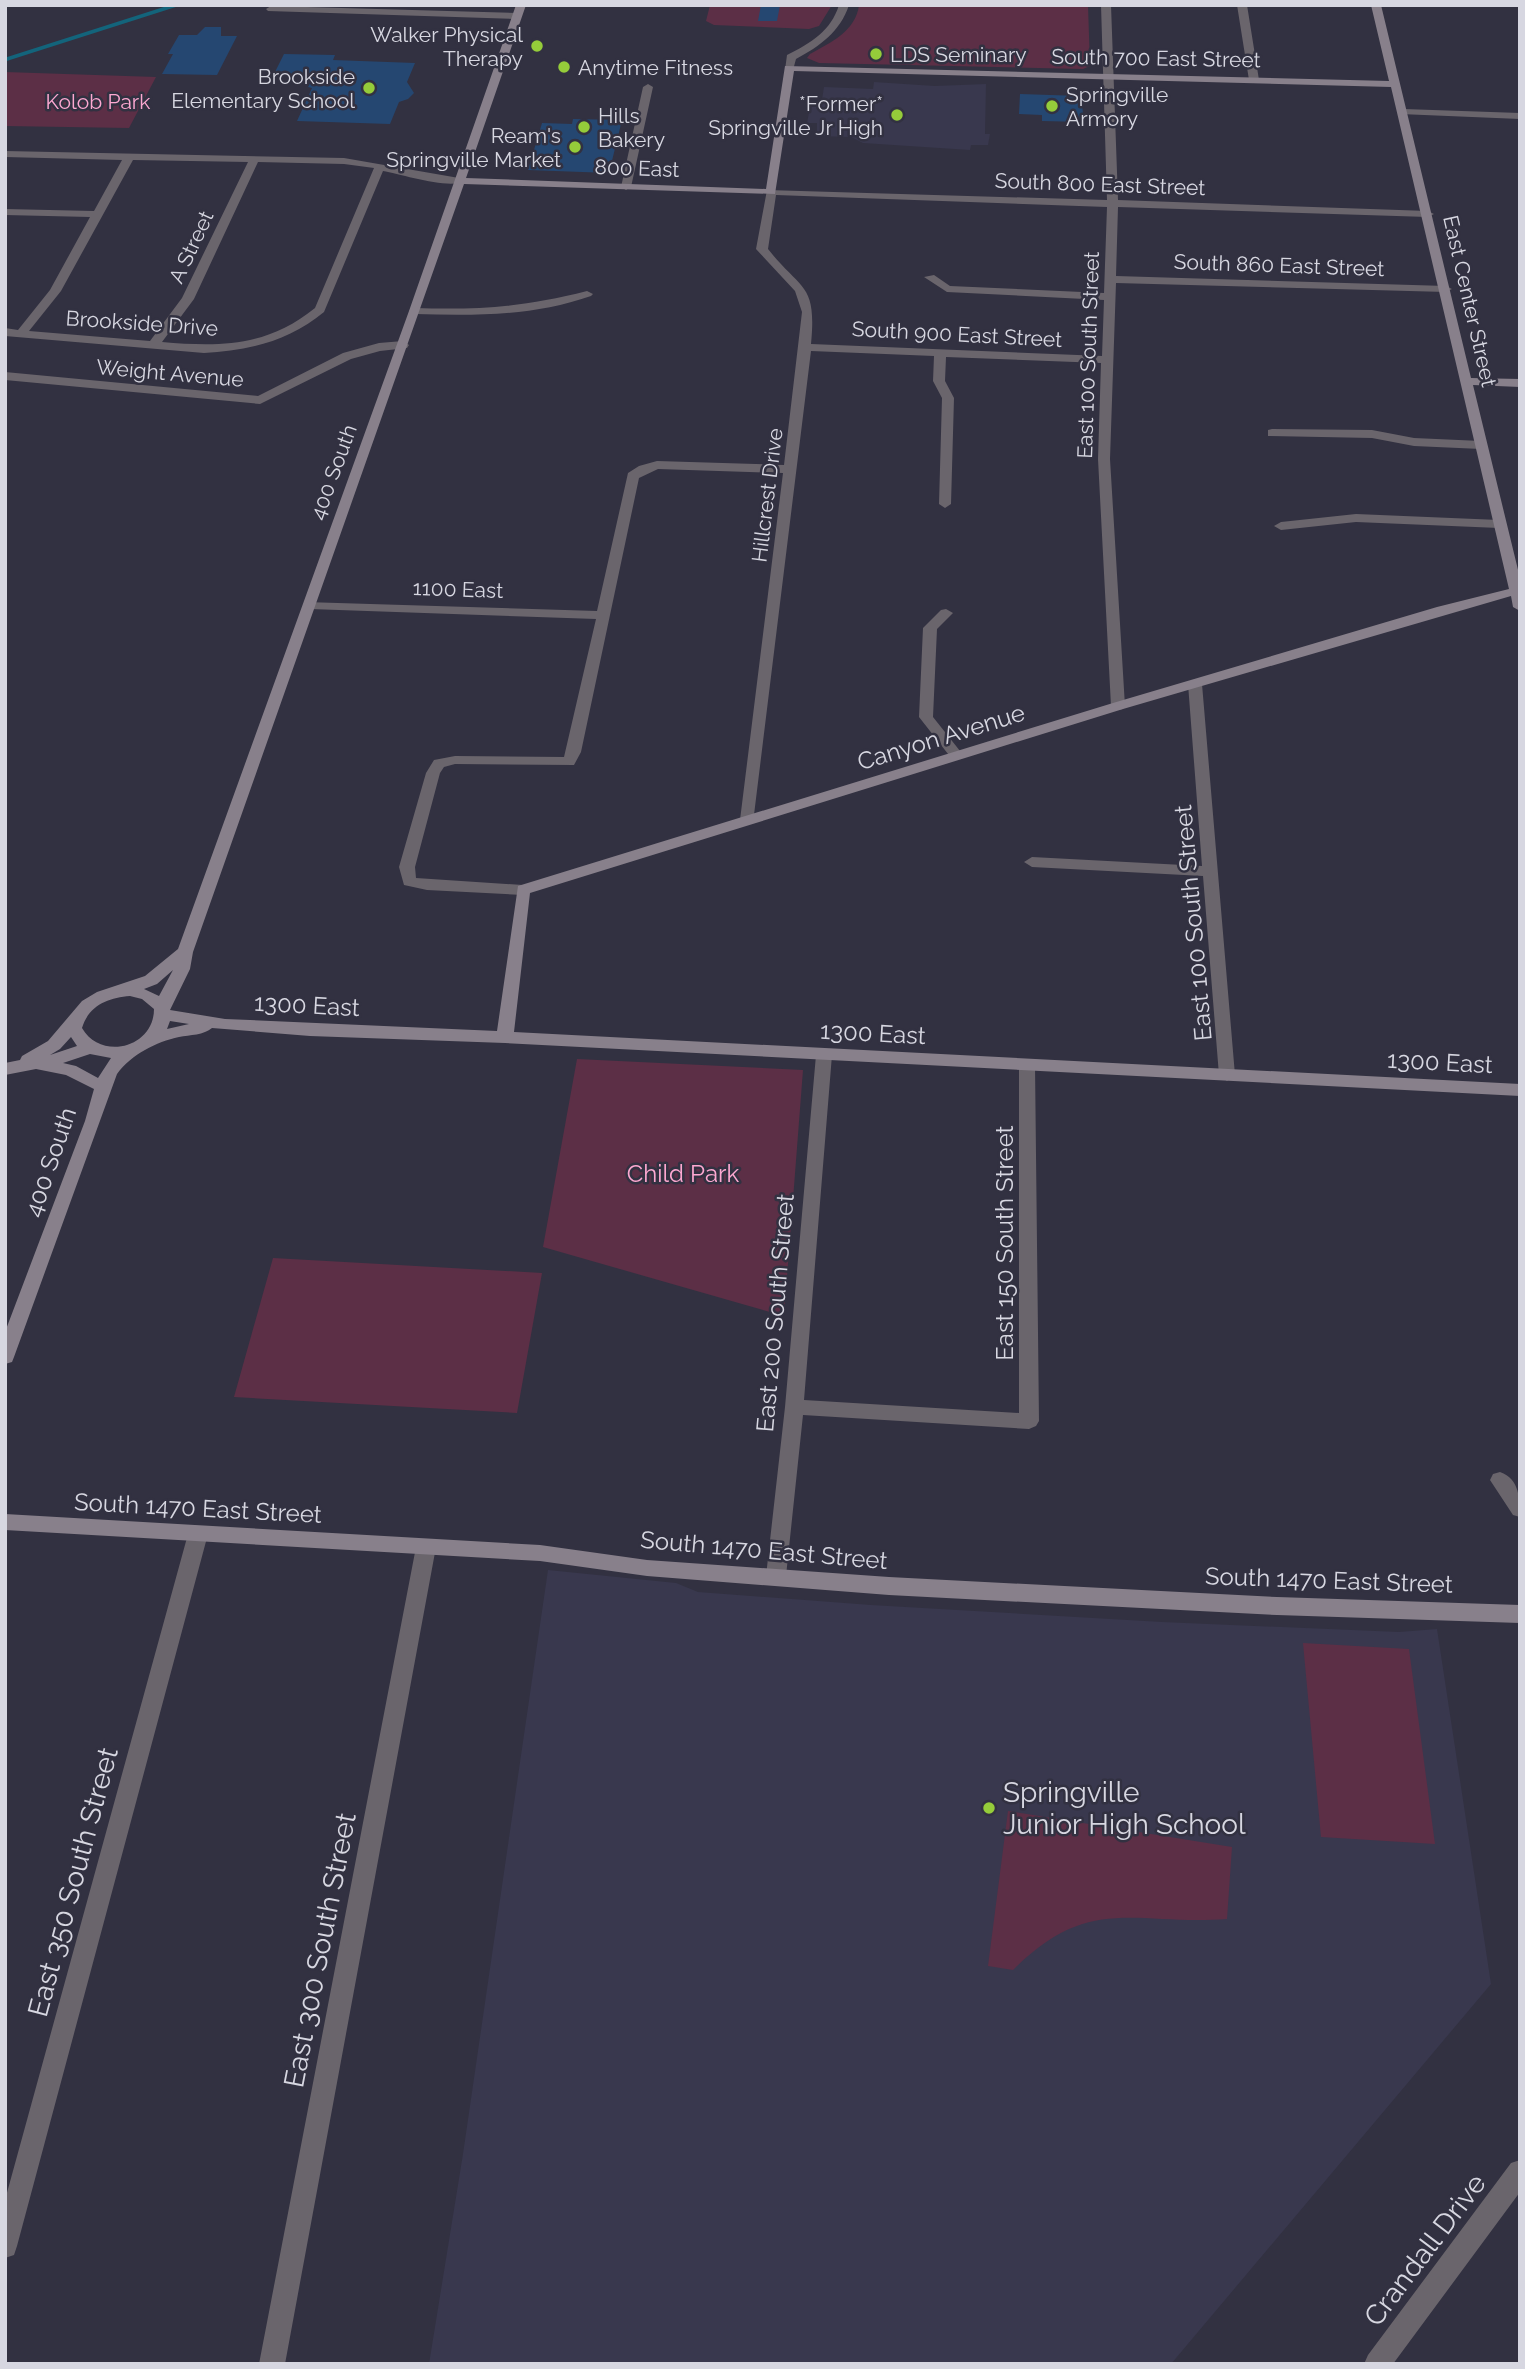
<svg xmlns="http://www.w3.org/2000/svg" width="1525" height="2369" viewBox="0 0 1525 2369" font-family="Raleway,sans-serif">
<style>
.built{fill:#39384e}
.green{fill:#5c2f46}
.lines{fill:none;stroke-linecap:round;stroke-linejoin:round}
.stream{stroke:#13647b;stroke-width:3.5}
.building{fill:#254771}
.street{fill:#6a656c;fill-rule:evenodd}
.secondary{fill:#88808b;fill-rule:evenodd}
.poi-dot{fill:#95cc3a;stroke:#323141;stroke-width:2.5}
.labels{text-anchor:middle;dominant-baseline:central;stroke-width:5;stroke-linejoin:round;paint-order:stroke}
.far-poi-label{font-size:21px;fill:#d7d7e1;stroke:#323141;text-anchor:end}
.far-street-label{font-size:21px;fill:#d7d7e1;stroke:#323141}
.far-park-label{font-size:21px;fill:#fda8d1;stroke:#323141}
.street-label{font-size:24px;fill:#d7d7e1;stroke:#323141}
.park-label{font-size:24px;fill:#fda8d1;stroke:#323141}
.near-poi-label{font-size:28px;fill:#d7d7e1;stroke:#323141;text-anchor:start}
.near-street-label{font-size:28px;fill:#d7d7e1;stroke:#323141}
</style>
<rect width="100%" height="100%" fill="#323141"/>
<path class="built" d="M874 82 935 86 986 84 985 134H990L988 145H971L970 150 863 143 851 137 817 136V123H807L810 107 821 106 824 87 873 89Z
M548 1570 676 1583 698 1592 871 1605 1162 1622 1399 1632 1437 1629 1491 1984 1171 2364H429L463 2154Z"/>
<path class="green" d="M710 5H832L819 26 809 29 714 25 706 21Z
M859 5H1088L1090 66 1083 69 819 63 807 58 810 54C830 43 856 31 859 5Z
M5 72 156 77 129 128 5 126Z
M577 1059 803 1070 784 1316 543 1247Z
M273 1258 542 1273 517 1413 234 1397Z
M1303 1643 1409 1649 1435 1844 1321 1837Z
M1008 1811 1232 1847 1227 1919C1135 1926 1090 1893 1013 1970L988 1966Z"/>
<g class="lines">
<path class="stream" d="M7 59 176 5"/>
</g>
<path class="building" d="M761 5H780L777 21H758Z
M205 27H221V36H237L217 75 162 74 173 54H168L179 35H197Z
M284 54 335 55 333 60 415 63 407 82 414 93 408 99 399 102 390 124 297 121 312 88 308 87 312 79H302L304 75 274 74Z
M1020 94 1081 96 1084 122 1042 121V115L1019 114Z
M573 119 622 120 609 173 528 170 542 123 572 124Z"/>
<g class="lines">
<path class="street" d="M839 5H849C840 32 820 46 796 59L793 70H785L787 55C811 43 831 31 839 5Z
M1101 5H1111L1118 200 1428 211 1434 214 1428 217 1118 207 1116 276 1446 286 1452 289 1446 292 1116 283 1110 459 1125 706 1123 709 1118 710 1111 706 1098 459 1101 363 946 357 945 381 954 398 951 504 945 508 939 504 942 398 933 381 934 356 811 351 753 823H743L740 820 783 473 658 469 639 478 581 752 574 765 455 764 444 767 440 773 415 867 416 878 523 885 531 890 523 895 427 890 404 885 399 867 426 773 434 760 455 756 564 757 596 619 310 609 305 608V602L597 611 628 473 639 466 657 461 784 465 802 312 795 291 756 249 767 190 1107 200ZM776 195 1107 207 1104 293 950 286 934 275 924 277 947 292 1104 300 1102 356 811 344C817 282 801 291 768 249Z
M1237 5H1247L1259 80 1254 83 1249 80Z
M271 6 517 13 522 16 517 19 268 11 266 9Z
M648 84 653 87 631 187 626 190 621 187 643 87Z
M1404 109 1520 113V119L1400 114V110Z
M5 151 344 158 459 178 464 181C450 190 401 174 383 171L324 312C289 341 248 351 204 353L5 336V328L18 330 50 290 90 217 5 215V209L94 211 122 160 5 157ZM133 160 248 162 182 298 150 341 29 331 61 291ZM258 162 344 164 374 168 315 308C267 347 220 347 162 342L194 299Z
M587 291 593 294 591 296C534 316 475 316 415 314L409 311 415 308C480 310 524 307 587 291Z
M403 341 409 345 407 348 380 351 351 359 260 404 5 380V372L258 396 343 353 379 343Z
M1272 429 1372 430 1414 438 1481 441 1487 445 1481 449 1414 446 1372 438 1268 436V430Z
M1356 514 1499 520 1506 524 1499 528 1356 522 1281 530 1274 526 1281 522Z
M946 609 953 613 937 629 933 717 964 756 957 760 952 759 919 717 923 628 941 610Z
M1195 680 1202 684 1235 1075 1227 1081 1219 1075 1203 876 1032 867 1024 862 1032 857 1202 866 1188 684Z
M824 1049 832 1055 804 1400 1019 1413V1065L1027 1059 1035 1065 1039 1421 1036 1426 1029 1429 803 1415 786 1576 783 1582 776 1584 769 1582 766 1576 785 1407 816 1055Z
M1500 1472C1520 1479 1520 1500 1520 1517L1513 1515 1490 1480 1493 1474Z
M198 1526 205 1528 208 1534 17 2246 14 2255 5 2258V2200L188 1534 191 1528Z
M426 1539 433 1541 436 1547 285 2364H259L416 1547 419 1541Z
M1520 2160V2192L1393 2364H1364L1368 2355 1511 2163Z"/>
<path class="secondary" d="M516 5H526L466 178 766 189 785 66 1389 81 1371 5H1381L1471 378 1520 379V387L1473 385 1520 578V611L1513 607 1511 596 1123 709 530 893 514 1032 1520 1084V1096L505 1043 310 1036 212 1028C204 1035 190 1035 179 1037 156 1042 132 1054 117 1074L14 1357 12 1362 5 1364V1332L85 1121 94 1089 66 1075 36 1069 5 1075V1063L20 1060 22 1056 48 1041 82 1001 97 992 145 976 178 949 409 311ZM794 71 1391 87 1509 589 1437 607 1113 703 518 886 497 1031 225 1019 170 1010 190 969 193 952 464 184 775 194ZM173 970 159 996 144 989 157 984ZM130 996 142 999 154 1009C154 1048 101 1061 82 1028 89 1005 108 998 130 996ZM170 1021 189 1024 167 1029ZM71 1037 77 1046 50 1055 60 1049ZM90 1054 111 1058 98 1078 76 1066 63 1063Z
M5 1514 540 1545 647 1560 889 1577 1277 1597 1520 1605V1623L1277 1615 889 1595 647 1576 540 1561 5 1530Z"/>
</g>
<g class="poi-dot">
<circle cx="537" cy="46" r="7"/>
<circle cx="876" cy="54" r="7"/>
<circle cx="564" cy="67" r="7"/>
<circle cx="369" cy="88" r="7"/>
<circle cx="1052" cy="106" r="7"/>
<circle cx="897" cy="115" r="7"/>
<circle cx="584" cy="127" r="7"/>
<circle cx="575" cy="147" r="7"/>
<circle cx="989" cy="1808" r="7"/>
</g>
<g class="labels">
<g class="far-poi-label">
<text x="523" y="34">Walker Physical<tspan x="523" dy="24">Therapy</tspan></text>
<text x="890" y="54" text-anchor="start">LDS Seminary</text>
<text x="578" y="67" text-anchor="start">Anytime Fitness</text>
<text x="355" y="76">Brookside<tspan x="355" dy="24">Elementary School</tspan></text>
<text x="1066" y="94" text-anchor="start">Springville<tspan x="1066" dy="24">Armory</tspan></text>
<text x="883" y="103">*Former*<tspan x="883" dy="24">Springville Jr High</tspan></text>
<text x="598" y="115" text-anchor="start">Hills<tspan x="598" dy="24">Bakery</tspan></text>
<text x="561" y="135">Ream's<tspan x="561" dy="24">Springville Market</tspan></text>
</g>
<g class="far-street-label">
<text transform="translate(1156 58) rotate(1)">South 700 East Street</text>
<text transform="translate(637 168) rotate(2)">800 East</text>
<text transform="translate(1100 184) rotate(2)">South 800 East Street</text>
<text transform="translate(191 247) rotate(-65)">A Street</text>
<text transform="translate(1279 265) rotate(2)">South 860 East Street</text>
<text transform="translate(1470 301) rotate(77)">East Center Street</text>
<text transform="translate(142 323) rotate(4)">Brookside Drive</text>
<text transform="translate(957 334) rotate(3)">South 900 East Street</text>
<text transform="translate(1088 355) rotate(-88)">East 100 South Street</text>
<text transform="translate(170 373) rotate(5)">Weight Avenue</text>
<text transform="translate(333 472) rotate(-70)">400 South</text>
<text transform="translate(767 495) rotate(-83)">Hillcrest Drive</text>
<text transform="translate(458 589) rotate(2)">1100 East</text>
</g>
<g class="far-park-label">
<text x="98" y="101">Kolob Park</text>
</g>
<g class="street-label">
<text transform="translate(941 737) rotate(-17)">Canyon Avenue</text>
<text transform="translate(1193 923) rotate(-95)">East 100 South Street</text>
<text transform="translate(307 1005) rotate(3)">1300 East</text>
<text transform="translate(873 1033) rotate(3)">1300 East</text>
<text transform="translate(1440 1062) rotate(3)">1300 East</text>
<text transform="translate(50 1162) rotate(-71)">400 South</text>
<text transform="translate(1004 1243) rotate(-90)">East 150 South Street</text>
<text transform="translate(775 1313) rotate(-85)">East 200 South Street</text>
<text transform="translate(198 1508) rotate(3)">South 1470 East Street</text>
<text transform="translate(764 1550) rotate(5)">South 1470 East Street</text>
<text transform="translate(1329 1580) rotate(2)">South 1470 East Street</text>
</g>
<g class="park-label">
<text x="683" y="1173">Child Park</text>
</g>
<g class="near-poi-label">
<text x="1003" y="1792">Springville<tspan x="1003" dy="32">Junior High School</tspan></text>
</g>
<g class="near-street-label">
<text transform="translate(73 1882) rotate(-75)">East 350 South Street</text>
<text transform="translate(320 1950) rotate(-79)">East 300 South Street</text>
<text transform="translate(1425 2250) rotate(-53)">Crandall Drive</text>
</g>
</g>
<rect width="1525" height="2369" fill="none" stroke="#d7d7e1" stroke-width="14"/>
</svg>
